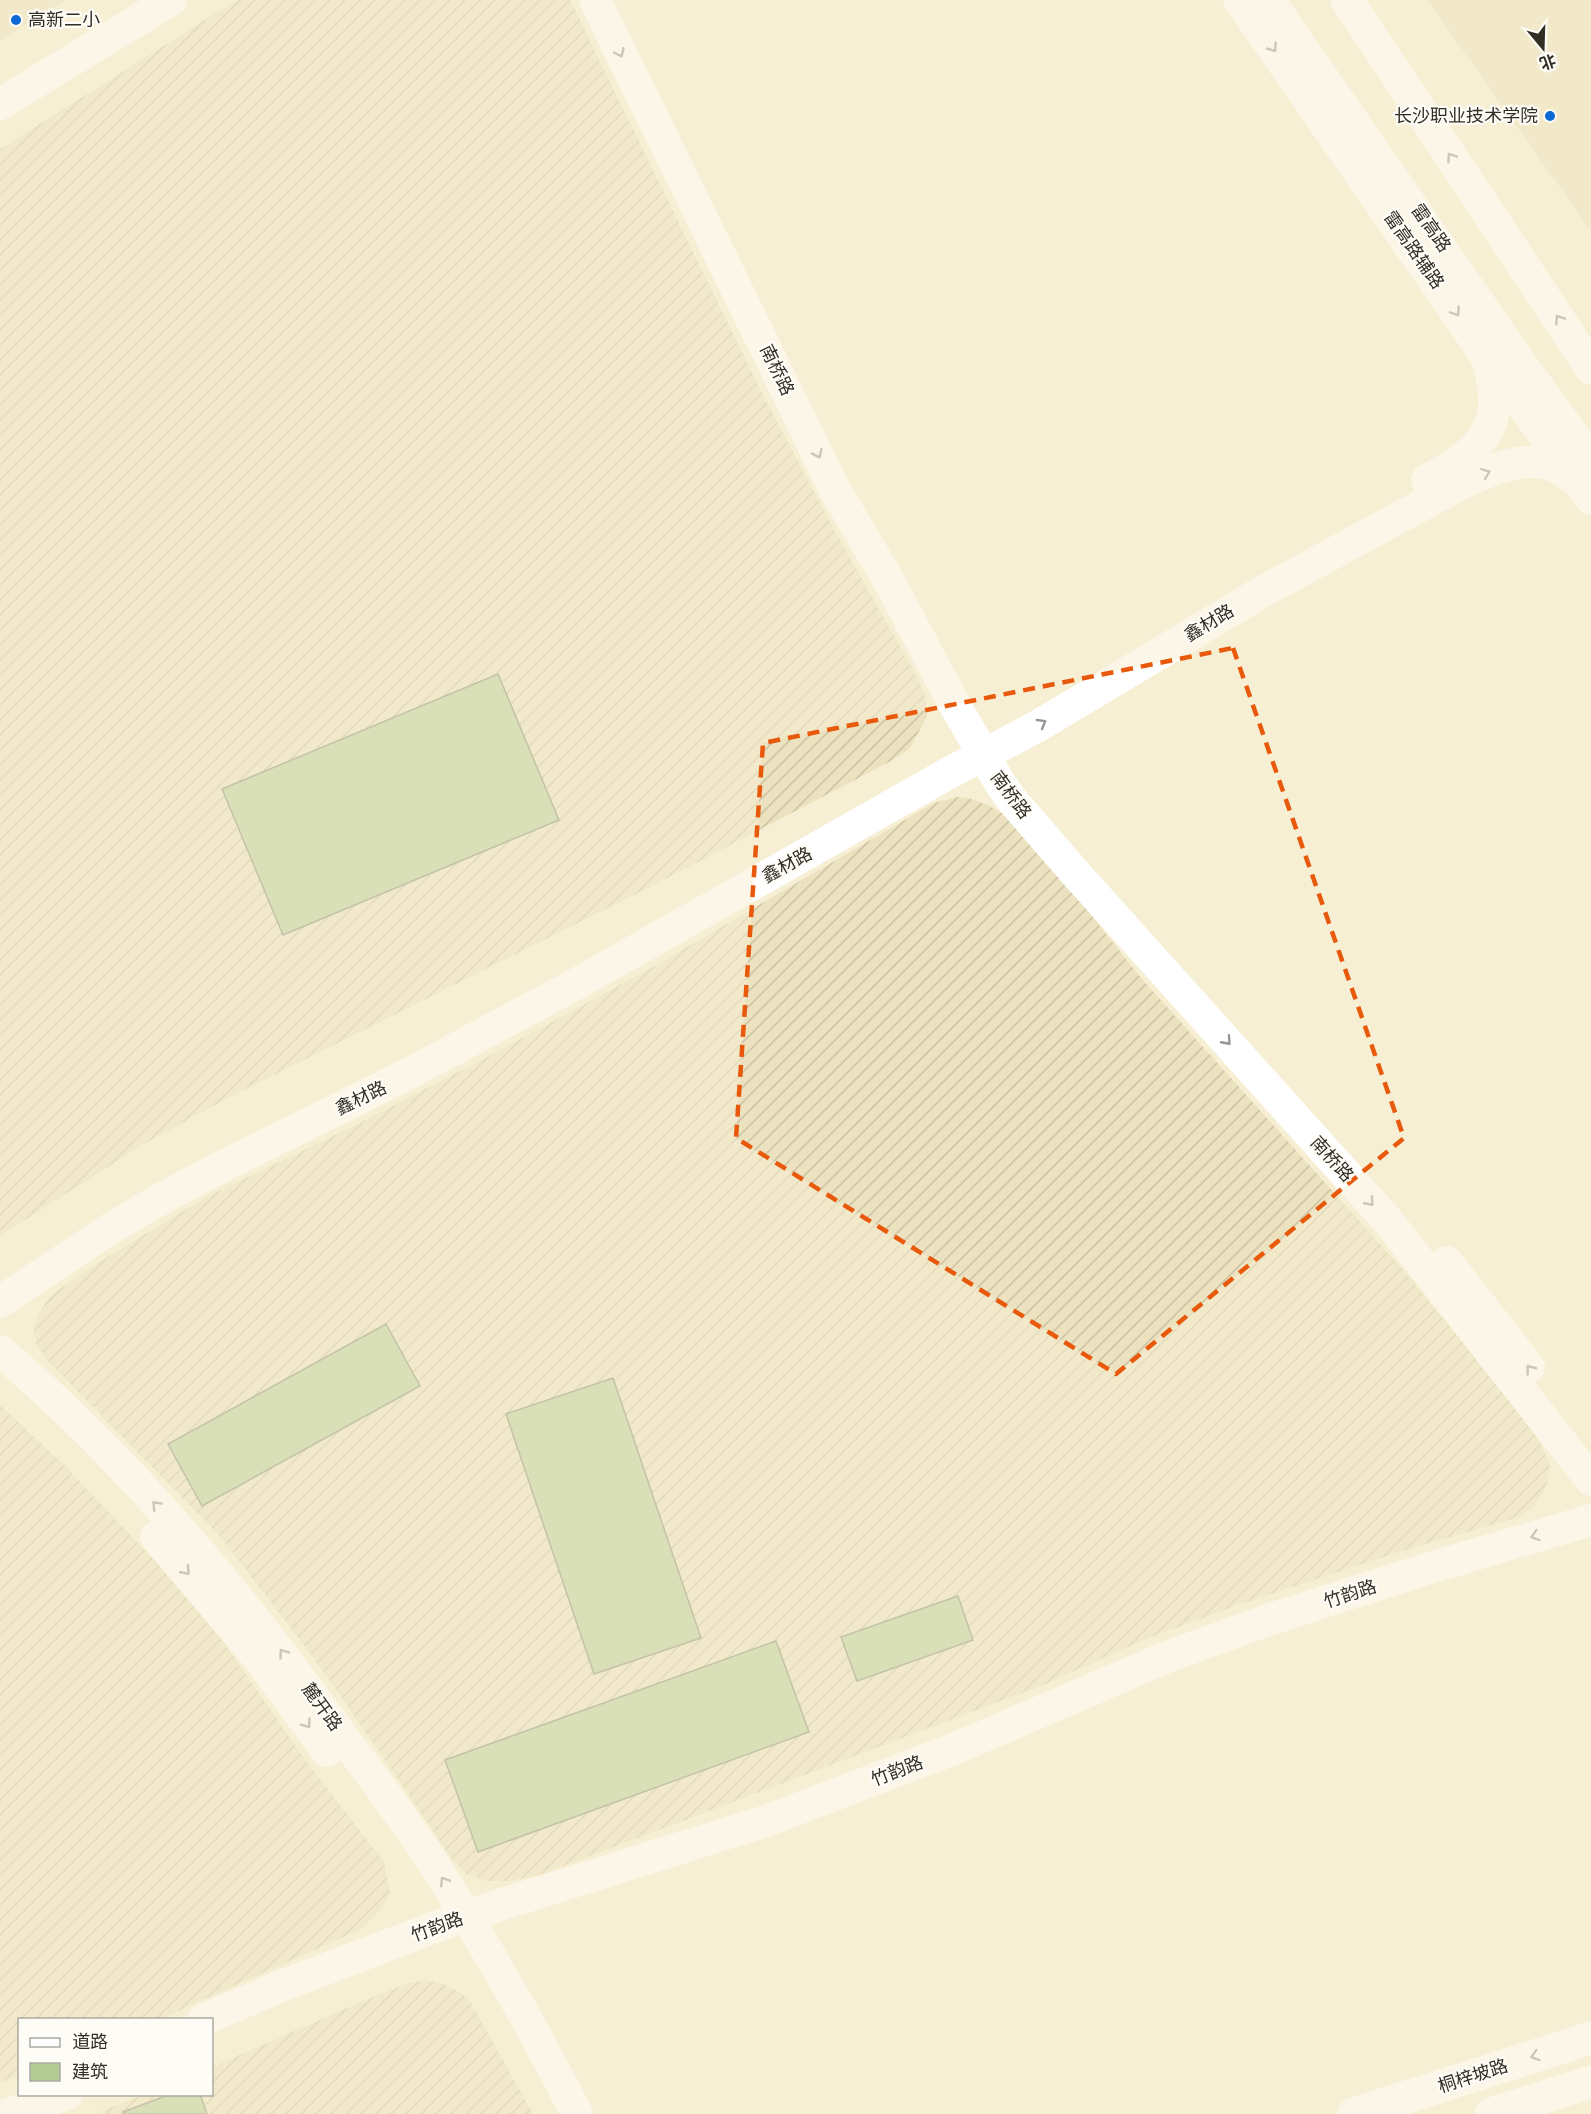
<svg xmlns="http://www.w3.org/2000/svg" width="1591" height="2114" viewBox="0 0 1591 2114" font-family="'Nunito Sans','Noto Sans SC',sans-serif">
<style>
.built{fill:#ece2bf}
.industrial{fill:url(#industrial-furrows)}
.building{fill:#b4cc94;stroke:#848e76;stroke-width:1.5}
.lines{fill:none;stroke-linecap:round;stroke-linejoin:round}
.tertiary{stroke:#fff;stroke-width:27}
.secondary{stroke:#fff;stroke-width:32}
.primary{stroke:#fff;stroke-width:33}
.oneway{stroke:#989692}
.marked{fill:none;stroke:#e8590c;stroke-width:4.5;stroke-dasharray:12 8;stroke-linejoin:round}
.poi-dot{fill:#0a69d2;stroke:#fefcf7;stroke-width:2}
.labels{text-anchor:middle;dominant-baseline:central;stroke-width:4.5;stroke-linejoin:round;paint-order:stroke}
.poi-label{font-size:18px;fill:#312e24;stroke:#fefcf7;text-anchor:start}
.street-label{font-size:18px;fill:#312e24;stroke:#fefcf7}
</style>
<defs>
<pattern id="industrial-furrows" width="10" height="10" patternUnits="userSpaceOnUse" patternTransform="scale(1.5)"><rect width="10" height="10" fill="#ece2bf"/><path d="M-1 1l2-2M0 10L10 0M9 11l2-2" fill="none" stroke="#cbc2a4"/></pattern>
</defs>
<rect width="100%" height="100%" fill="#f7efd4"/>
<path class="built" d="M0 0H65L0 41Z
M1427 0H1591V231Z"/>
<path class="industrial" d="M237 0H570L761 391 836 533 916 675 925 696 927 716 910 748 893 760 652 886 230 1097 142 1145 0 1236V149Z
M956 797 968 798 988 805 1010 818 1038 848 1141 978 1399 1265 1533 1427 1550 1465 1547 1486 1536 1504 1520 1517 1411 1548 1238 1605 1146 1639 1043 1685 537 1876 509 1881H486L466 1874 451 1858 388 1764 307 1649 219 1535 47 1360 37 1345 33 1327 39 1313 51 1295 93 1266 208 1196 362 1122 498 1051 644 972 934 803Z
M0 1405 68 1469 169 1576 222 1640 307 1762 384 1862 390 1893 381 1909 361 1929 160 2019 20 2020 19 2076 0 2082Z
M428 1980 449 1986 468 1998 533 2114H94L143 2095 212 2094V2067L359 2003 405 1984Z"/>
<path class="building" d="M498 674 559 820 283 935 222 789Z
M386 1324 420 1386 202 1506 168 1444Z
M613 1378 701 1638 594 1674 506 1414Z
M958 1596 973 1640 857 1681 841 1637Z
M776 1641 809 1732 478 1852 445 1760Z
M171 2094H200L207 2114H124L123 2112Z"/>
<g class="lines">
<path class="tertiary" d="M1272 0 1525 365 1591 455"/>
<path class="secondary" d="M595 0 835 490 889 581 953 702 1000 783 1011 799 1077 875 1388 1221 1591 1480
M0 104 171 0
M1427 480C1486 448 1508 425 1486 355
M1447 1262 1529 1367
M0 1302 110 1229 157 1201 221 1167 408 1074 578 983 947 774 1038 726 1262 592 1459 485C1485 472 1521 455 1550 465 1561 468 1570 475 1578 482
M0 1351C128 1459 239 1593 337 1729 374 1779 413 1830 446 1883 493 1958 537 2035 577 2114
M156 1537 260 1660 327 1751
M203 2020 281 1986 446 1923 506 1903 766 1821 954 1749 1167 1657 1268 1620 1430 1568 1591 1520
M9 2114 67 2094"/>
<path class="primary" d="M1240 0 1486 355 1591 498
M1347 0 1591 368
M1354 2114 1591 2038
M1491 2114 1591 2082"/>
</g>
<defs><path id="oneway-chevron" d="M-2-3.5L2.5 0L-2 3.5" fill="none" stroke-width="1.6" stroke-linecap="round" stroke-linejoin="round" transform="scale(1.5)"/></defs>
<g class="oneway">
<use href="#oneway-chevron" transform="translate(1273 48) rotate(55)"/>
<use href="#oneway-chevron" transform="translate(620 53) rotate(65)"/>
<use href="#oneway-chevron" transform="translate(1451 157) rotate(-124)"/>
<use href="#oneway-chevron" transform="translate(1456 312) rotate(56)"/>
<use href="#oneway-chevron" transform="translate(1559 319) rotate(-124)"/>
<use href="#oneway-chevron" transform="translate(818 454) rotate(64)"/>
<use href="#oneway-chevron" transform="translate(1486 473) rotate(-21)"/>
<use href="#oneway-chevron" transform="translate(1042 723) rotate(-30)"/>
<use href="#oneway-chevron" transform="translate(1227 1041) rotate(48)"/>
<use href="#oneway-chevron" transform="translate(1370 1202) rotate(48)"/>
<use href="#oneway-chevron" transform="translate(1530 1369) rotate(-127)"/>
<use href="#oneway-chevron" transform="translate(156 1505) rotate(-133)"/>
<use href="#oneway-chevron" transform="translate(1535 1536) rotate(163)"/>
<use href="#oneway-chevron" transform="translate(186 1571) rotate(49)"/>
<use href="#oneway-chevron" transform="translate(283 1653) rotate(-126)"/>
<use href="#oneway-chevron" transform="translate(307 1724) rotate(54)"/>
<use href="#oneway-chevron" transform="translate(444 1881) rotate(-123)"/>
<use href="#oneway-chevron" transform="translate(1535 2056) rotate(162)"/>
</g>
<path d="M0 0H1591V2114H0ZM1233 648 1404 1138 1116 1374 736 1138 763 743Z" fill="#f7efd4" fill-opacity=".55" fill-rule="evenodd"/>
<path class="marked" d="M1233 648 1404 1138 1116 1374 736 1138 763 743Z"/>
<g class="poi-dot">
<circle cx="16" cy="20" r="6"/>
<circle cx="1550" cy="116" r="6"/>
</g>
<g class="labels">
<g class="poi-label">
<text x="28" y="20">高新二小</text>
<text x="1538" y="116" text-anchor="end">长沙职业技术学院</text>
</g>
<g class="street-label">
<text transform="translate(1431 228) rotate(55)">雷高路</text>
<text transform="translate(1414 250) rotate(55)">雷高路辅路</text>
<text transform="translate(777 370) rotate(64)">南桥路</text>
<text transform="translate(1209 623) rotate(-31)">鑫材路</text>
<text transform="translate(1011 795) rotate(53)">南桥路</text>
<text transform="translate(787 865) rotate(-29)">鑫材路</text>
<text transform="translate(361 1098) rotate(-26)">鑫材路</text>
<text transform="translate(1332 1159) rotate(48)">南桥路</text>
<text transform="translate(1350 1594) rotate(-18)">竹韵路</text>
<text transform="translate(322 1707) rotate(54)">麓开路</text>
<text transform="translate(897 1771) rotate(-21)">竹韵路</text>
<text transform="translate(437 1927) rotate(-20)">竹韵路</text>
<text transform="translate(1473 2076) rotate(-18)">桐梓坡路</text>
</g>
</g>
<rect x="18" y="2018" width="195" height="78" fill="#fefcf7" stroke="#acaaa3" stroke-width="1.5"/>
<rect x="30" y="2038" width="30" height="9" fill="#ffffff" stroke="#acaaa3" stroke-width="1.5"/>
<text x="72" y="2048" font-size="18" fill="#312e24">道路</text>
<rect x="30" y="2063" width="30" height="18" fill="#b4cc94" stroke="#acaaa3" stroke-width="1.5"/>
<text x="72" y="2078" font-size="18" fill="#312e24">建筑</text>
<g transform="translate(1543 48) rotate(161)" stroke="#fefcf7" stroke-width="4.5" paint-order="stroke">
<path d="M0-4.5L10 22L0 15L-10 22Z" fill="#312e24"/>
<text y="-9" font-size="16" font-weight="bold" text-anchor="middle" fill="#312e24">北</text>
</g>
</svg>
